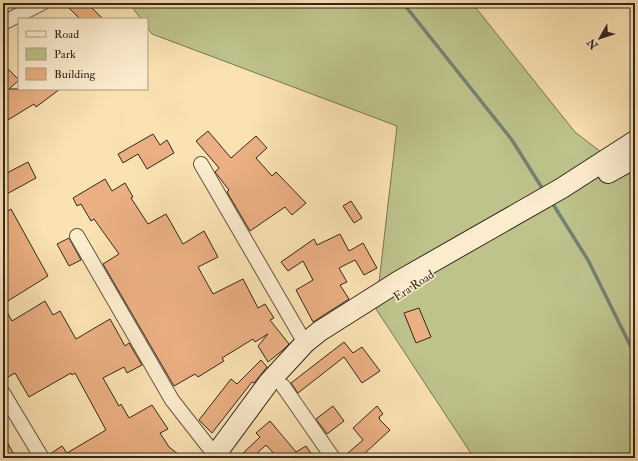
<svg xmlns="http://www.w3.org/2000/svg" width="638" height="461" viewBox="0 0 638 461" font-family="'IM FELL Double Pica',serif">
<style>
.green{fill:#bec38c;stroke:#797554}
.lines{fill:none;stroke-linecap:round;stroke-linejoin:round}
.stream{stroke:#748271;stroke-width:3.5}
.building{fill:#eaaf83;stroke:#34271d}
.street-casing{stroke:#665642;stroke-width:16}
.secondary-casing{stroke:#34271d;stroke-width:22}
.street{stroke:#fcecce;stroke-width:14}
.secondary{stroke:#fcecce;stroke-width:20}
.labels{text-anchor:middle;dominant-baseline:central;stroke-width:3;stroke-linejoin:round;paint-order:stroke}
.street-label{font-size:12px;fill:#34271d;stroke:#fcecce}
</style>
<rect width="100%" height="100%" fill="#fbe2b3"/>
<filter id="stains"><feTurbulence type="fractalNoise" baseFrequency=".005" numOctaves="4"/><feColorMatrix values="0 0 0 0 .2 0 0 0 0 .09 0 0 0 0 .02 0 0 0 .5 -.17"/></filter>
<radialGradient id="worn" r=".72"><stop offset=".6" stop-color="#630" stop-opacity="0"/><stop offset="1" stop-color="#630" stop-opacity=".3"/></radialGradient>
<path class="green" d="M129 3H472L575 132 635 178V458H474L376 309 397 126 152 34 147 27V19H141Z"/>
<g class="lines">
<path class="stream" d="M403 3 512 140 544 191
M551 201 588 260 635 355"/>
</g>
<path class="building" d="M64 3H87L103 19H80Z
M3 64 19 80 9 89H60L36 107 34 104 3 123Z
M208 131 231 158 256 136 267 148 256 158 272 176 276 172 306 203 292 215 285 207 250 231 227 192 229 190 215 172 219 168 196 141Z
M153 134 160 145 167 140 174 153 147 169 138 154 123 163 118 154Z
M28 162 36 178 3 196V175Z
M105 179 112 191 125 183 133 197 131 198 148 224 166 214 183 244 204 231 218 257 198 267 213 294 243 279 258 308 265 304 274 318 270 320 289 344 283 350 268 362 258 346 268 334 255 342 253 339 222 358 224 361 198 377 195 374 174 386 103 264 119 254 94 219 91 221 81 204 77 206 73 198Z
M351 201 362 218 354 223 343 206Z
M11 209 48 276 3 304V214Z
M340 234 349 251 363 243 377 268 364 275 355 260 339 268 347 282 340 285 349 299 313 322 296 290 313 280 303 261 288 271 281 262 314 239 317 245Z
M69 238 81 260 69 266 57 244Z
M45 301 53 315 60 311 76 339 110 319 125 346 129 343 142 365 127 373 124 367 103 378 119 406 121 404 129 418 152 405 168 429 160 433 169 447 183 458H50V454L62 446 67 453 106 430 75 373 72 375 71 373 29 397 15 373 3 380V305L12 321Z
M419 308 431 337 416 343 404 313Z
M344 342 353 353 362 347 380 371 362 383 344 357 298 393 291 383Z
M261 360 267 367 254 383 252 382 212 433 199 420 231 379 237 384Z
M333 406 344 421 327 434 316 419Z
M377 406 383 414 379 417 380 420 390 430 364 454 367 458H342L363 440 353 428Z
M270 421 296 452 306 446 314 458H278L266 445 252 458H238L260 437 256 433Z
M3 435 16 458H3Z"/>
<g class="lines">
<g class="street-casing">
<path id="street" d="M3 23 42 3
M201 164 305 343
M77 236 172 400 215 455
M283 386 333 458
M3 393 42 458"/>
</g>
<g class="secondary-casing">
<path id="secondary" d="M608 173 635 158
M213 458 269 382 305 343 320 331 399 281 562 188 635 141"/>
</g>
<use href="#street" class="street"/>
<use href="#secondary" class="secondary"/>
</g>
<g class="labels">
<g class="street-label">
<text transform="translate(414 286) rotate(-33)">Era Road</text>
</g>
</g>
<rect width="638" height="461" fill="none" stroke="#fbe2b3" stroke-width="16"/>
<rect x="4" y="4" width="630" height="453" fill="none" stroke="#34271d" stroke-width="2"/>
<rect x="8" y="8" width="622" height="445" fill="none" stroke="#34271d"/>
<rect x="18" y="18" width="130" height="72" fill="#fcecce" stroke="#ac9d87"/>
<rect x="26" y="31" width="20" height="6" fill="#fcecce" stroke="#ac9d87"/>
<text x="54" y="38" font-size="12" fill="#34271d">Road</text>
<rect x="26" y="48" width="20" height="12" fill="#bec38c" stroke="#ac9d87"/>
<text x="54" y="58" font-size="12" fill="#34271d">Park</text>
<rect x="26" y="68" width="20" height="12" fill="#eaaf83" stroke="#ac9d87"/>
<text x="54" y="78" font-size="12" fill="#34271d">Building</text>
<g transform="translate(600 38) rotate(231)" stroke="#fcecce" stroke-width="3" paint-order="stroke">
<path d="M0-3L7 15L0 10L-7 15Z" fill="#34271d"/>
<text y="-6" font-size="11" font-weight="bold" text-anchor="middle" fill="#34271d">N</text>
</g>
<rect width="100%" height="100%" filter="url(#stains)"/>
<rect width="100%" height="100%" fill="url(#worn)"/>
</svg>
